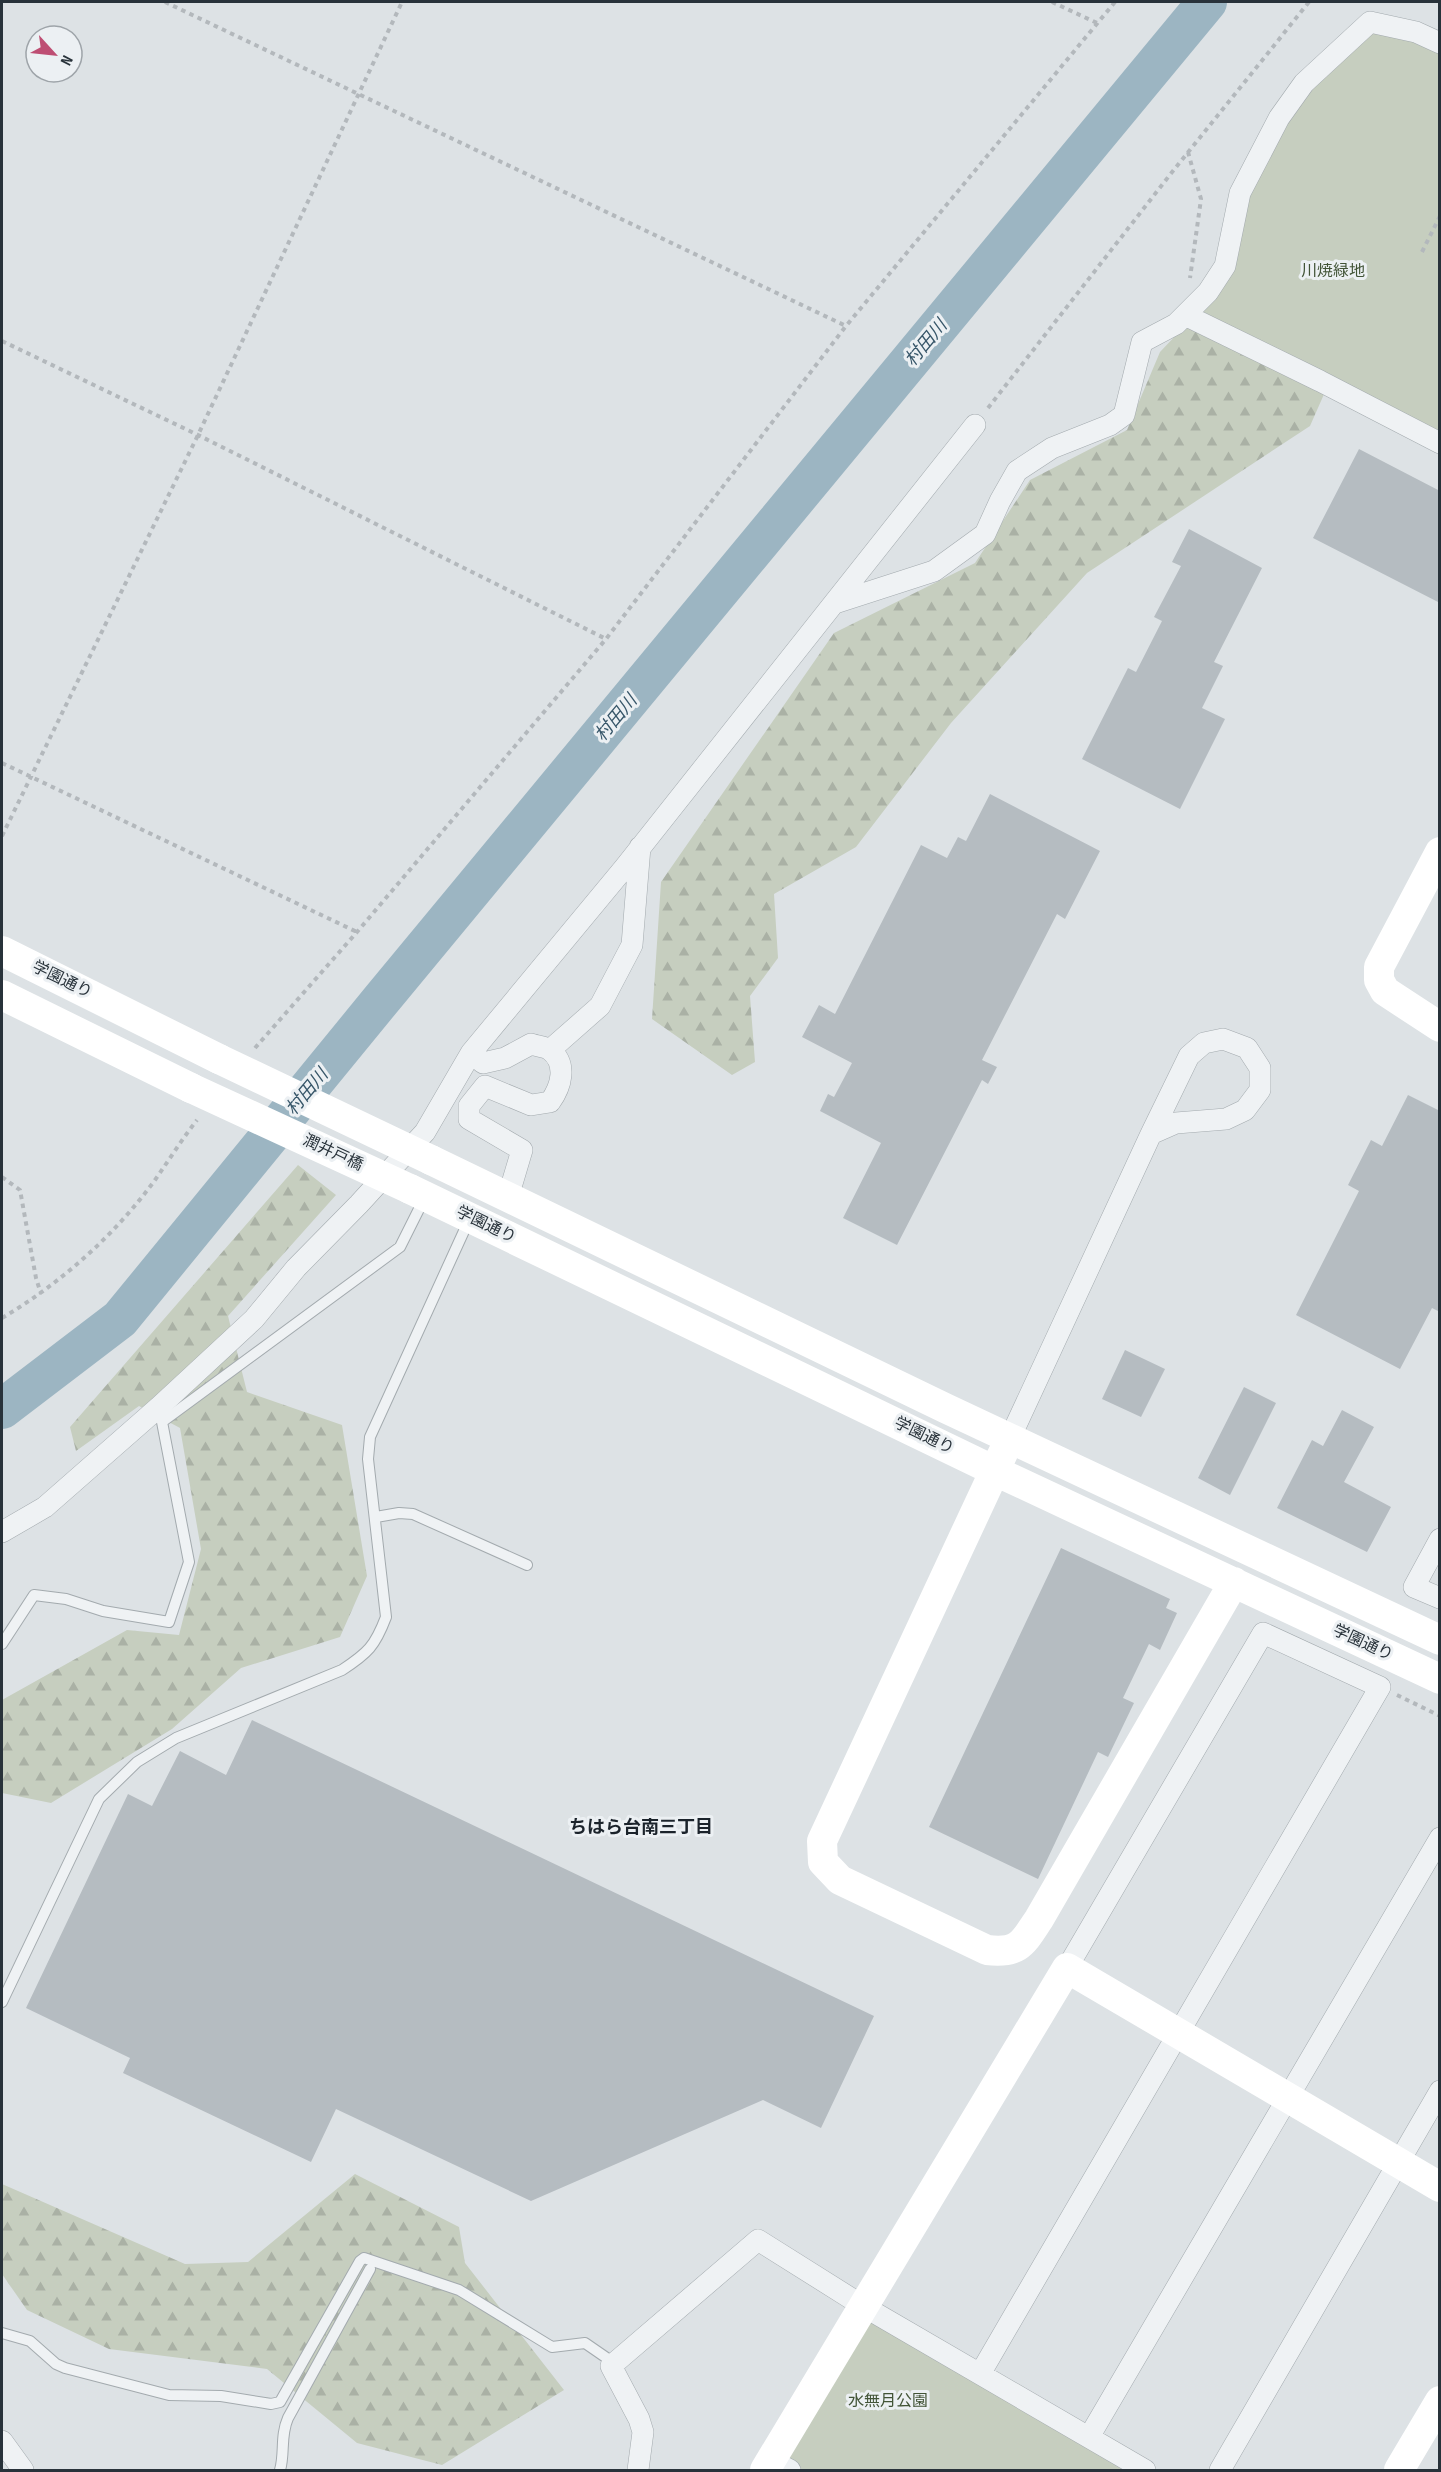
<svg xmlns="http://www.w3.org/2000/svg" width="1441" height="2472" viewBox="0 0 1441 2472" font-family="'Sofia Sans Condensed','Noto Sans JP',sans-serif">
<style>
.forest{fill:url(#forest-firs)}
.park{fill:#c6cebf}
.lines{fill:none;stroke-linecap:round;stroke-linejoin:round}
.river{stroke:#9cb5c2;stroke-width:40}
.building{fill:#b5bcc1}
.lane-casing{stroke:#a3aaae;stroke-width:12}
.street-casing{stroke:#a3aaae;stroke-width:22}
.path{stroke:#b3b8bc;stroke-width:4;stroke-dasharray:4.5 4.5;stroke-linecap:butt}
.lane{stroke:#eff2f4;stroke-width:10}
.street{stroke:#eff2f4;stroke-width:21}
.secondary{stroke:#fff;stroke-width:30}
.secondary-bridge{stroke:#fff;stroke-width:30}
.labels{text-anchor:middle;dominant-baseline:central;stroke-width:6;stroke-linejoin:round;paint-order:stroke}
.park-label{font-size:16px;fill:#425437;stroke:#ecf0f3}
.street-label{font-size:16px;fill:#28323a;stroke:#ecf0f3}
.water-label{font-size:18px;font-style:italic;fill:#375669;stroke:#ecf0f3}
.neighbourhood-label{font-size:18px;font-weight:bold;fill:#1b232b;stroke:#ecf0f3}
</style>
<defs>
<pattern id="forest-firs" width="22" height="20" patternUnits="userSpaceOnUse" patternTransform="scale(1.5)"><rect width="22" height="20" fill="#c6cebf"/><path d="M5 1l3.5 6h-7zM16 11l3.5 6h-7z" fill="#aab1a5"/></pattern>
</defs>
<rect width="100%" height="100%" fill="#dde2e5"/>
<path class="forest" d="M1392 240 1310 426 1087 573 951 723 856 847 774 894 778 958 750 996 755 1062 732 1075 652 1019 661 882 834 633 975 563 1030 480 1127 430 1160 352 1234 274Z
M298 1165 336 1195 228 1316 247 1392 342 1425 367 1576 340 1637 241 1668 172 1729 51 1803 2 1793V1700L127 1630 179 1635 201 1549 180 1428 139 1406 76 1451 70 1427Z
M355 2174 459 2227 465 2263 564 2390 442 2465 357 2443 267 2369 109 2349 27 2310 2 2274V2184L185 2264 248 2262Z"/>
<path class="park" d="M1370 22 1439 48V445L1185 315 1225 266 1240 193 1304 83Z
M863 2306 1126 2470H790L771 2460Z"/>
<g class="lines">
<path class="river" d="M2 1409 120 1319 381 1000 1207 2"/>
</g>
<path class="building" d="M1359 449 1440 491V603L1313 538Z
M1189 529 1262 568 1214 662 1223 666 1202 708 1225 719 1180 809 1082 759 1128 668 1136 672 1162 621 1154 617 1181 566 1172 562Z
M990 794 1100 851 1065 919 1057 914 982 1060 997 1067 988 1084 982 1080 897 1245 843 1218 881 1143 820 1111 828 1094 834 1097 852 1063 802 1037 819 1005 835 1014 921 845 947 858 958 837 966 841Z
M1408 1095 1440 1111V1312L1432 1308 1400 1369 1296 1315 1359 1191 1348 1185 1371 1140 1382 1146Z
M1125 1350 1165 1369 1141 1417 1102 1399Z
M1244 1387 1276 1403 1230 1495 1198 1478Z
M1342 1410 1374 1427 1344 1482 1391 1507 1367 1552 1277 1508 1312 1440 1323 1446Z
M1061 1548 1170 1599 1166 1608 1177 1613 1160 1650 1149 1644 1123 1698 1134 1703 1108 1757 1098 1752 1038 1879 929 1827Z
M252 1720 874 2016 821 2128 763 2100 531 2201 336 2109 311 2162 123 2073 130 2058 26 2008 128 1794 152 1806 180 1751 226 1775Z"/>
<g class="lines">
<g class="lane-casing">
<path id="lane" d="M376 1517 399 1513 413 1514 527 1565
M2 1644 34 1595 66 1599 103 1611 169 1622 189 1562 162 1422 400 1247 424 1199
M2 2002 99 1799 137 1762 176 1738 342 1670C368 1653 375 1646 386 1617L368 1459 370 1437 469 1220
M2 2333 30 2341 56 2364 65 2368 169 2395 221 2396 271 2404 280 2402 360 2261 364 2258 459 2290 552 2347 585 2343 614 2363
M280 2470C285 2453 280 2436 288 2418L370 2269"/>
</g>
<g class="street-casing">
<path id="street" d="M1185 315 1320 381 1440 443
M835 603 934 571 985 534 1000 501 1017 471 1052 448 1110 425 1124 415 1142 342 1176 324 1208 292 1225 266 1240 193 1279 118 1304 83 1370 22 1416 32 1440 43
M550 1050 600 1006 632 945 640 847
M471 1053 483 1063 505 1058 531 1044C536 1046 546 1047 550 1050 568 1064 561 1087 550 1102L531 1105 485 1086 469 1106V1119L522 1150 508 1197
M1010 1438 1151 1134 1189 1056 1204 1043 1223 1039 1247 1048 1260 1068V1090L1245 1110 1226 1119 1176 1123 1151 1134
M2 1532 45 1507 159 1407 254 1319 296 1268 359 1204 425 1132 471 1053 625 867 975 425
M1440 1539 1414 1587 1440 1598
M980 2374 1380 1687 1263 1633 1067 1968
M1089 2437 1440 1838
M2 2441 23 2470
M771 2460 790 2470
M638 2470 643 2432 639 2419 611 2366 758 2240 863 2306 1145 2470
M1220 2470 1440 2091"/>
</g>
<path class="path" d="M165 2 846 326
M1052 2 1097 23
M1188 152 1201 199 1190 278
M1422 252 1440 216
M2 341 198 435 606 639
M988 408 1169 176 1309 2
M2 763 357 932
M2 836 198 435 402 2
M255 1048 357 932 606 639 846 326 1115 2
M2 1177 20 1190 36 1278 41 1294
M2 1318C61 1283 114 1236 155 1180 169 1160 182 1139 197 1120
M1397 1695 1440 1716"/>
<use href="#lane" class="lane"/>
<use href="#street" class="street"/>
<path class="secondary" d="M1440 852 1379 967V980L1385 991 1440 1027
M2 951 219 1059
M2 995 191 1088
M431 1160 945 1408 1440 1640
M410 1189 995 1471 1440 1679
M1003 1453 822 1841 823 1862 840 1880 987 1950C1019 1954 1023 1943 1039 1919L1234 1582
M765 2470 1067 1968 1440 2187
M1399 2470 1440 2401"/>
<path class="secondary-bridge" d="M219 1059 431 1160
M191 1088 410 1189"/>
</g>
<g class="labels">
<g class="park-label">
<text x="1333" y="271">川焼緑地</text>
<text x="888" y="2401">水無月公園</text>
</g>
<g class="street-label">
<text transform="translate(62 980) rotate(26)">学園通り</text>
<text transform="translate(333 1153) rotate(25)">潤井戸橋</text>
<text transform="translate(486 1225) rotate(26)">学園通り</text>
<text transform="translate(924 1436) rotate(26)">学園通り</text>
<text transform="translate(1363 1643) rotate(25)">学園通り</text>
</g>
<g class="water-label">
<text transform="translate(926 343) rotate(-50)">村田川</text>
<text transform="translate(616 718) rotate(-50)">村田川</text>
<text transform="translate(307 1092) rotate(-50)">村田川</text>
</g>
<g class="neighbourhood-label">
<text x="641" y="1827">ちはら台南三丁目</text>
</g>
</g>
<rect width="1441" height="2472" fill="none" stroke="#28323a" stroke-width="6"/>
<g transform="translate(54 54) rotate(117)"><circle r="28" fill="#ecf0f3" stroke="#9ea4a9" stroke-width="1.5"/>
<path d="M0-4.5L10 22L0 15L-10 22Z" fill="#be4e73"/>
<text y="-9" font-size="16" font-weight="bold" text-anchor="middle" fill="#28323a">N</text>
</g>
</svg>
